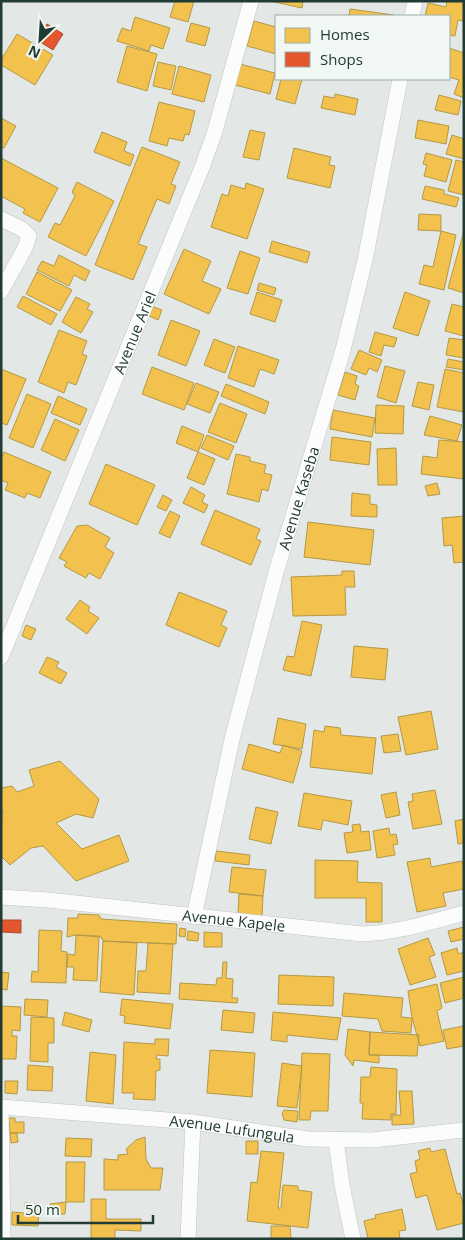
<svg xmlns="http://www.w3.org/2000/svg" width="465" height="1240" viewBox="0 0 465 1240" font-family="'Open Sans',sans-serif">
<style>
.homes{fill:#f2c14e;stroke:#b39946}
.shops{fill:#e4572e;stroke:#aa4f30}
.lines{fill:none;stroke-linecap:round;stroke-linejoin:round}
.minor-casing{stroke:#c0c5c3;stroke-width:16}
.minor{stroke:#fbfcfb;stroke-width:15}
.labels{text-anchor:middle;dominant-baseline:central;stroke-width:5;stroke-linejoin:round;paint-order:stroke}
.street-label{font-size:15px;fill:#213b34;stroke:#f1f8f4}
</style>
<rect width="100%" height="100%" fill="#e3e8e6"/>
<path class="homes" d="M175 1H194L188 22 170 17Z
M270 1H303L302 8Z
M447 1H464V21L458 20 455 36 449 35V16H425L428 3 446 7Z
M350 9 394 15 393 16H349Z
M135 17 170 28 163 49 151 45 149 51 117 41 122 28 131 31Z
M254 21 276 27V54L247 46Z
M191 23 210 28 205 46 186 41Z
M17 34 53 55 35 85 1 65V60Z
M127 46 157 54 147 91 117 82Z
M449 48 464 53V98L454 94 459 80 449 77Z
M158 62 176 66 171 90 153 86Z
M240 64 275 73 270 94 235 85Z
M179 66 211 75 204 102 172 94Z
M281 79H302L295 104 276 99Z
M335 94 358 99 355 115 321 108 324 96 334 98Z
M439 95 461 101 458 115 435 110Z
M159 102 195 111 189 135 185 134 183 141 169 138 167 146 149 141Z
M1 118 16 126 4 148 1 147Z
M418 120 449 126 446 144 415 138Z
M250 130 265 133 259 160 243 157Z
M102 132 127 142 124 151 134 155 130 166 94 152Z
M452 135 464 139V159L446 154Z
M142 147 180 162 171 184 176 186 169 204 157 199 138 244 147 247 133 280 95 265Z
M294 148 331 157 329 165 335 166 330 188 287 178Z
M426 153 452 160 446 182 424 176 427 165 423 164Z
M1 158 58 188 40 222 23 213 25 209 1 196Z
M456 160 464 162V195L448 191Z
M77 182 114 201 86 256 48 237 55 223 60 225 75 196 72 192Z
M246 183 264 189 247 239 211 227 222 194 228 196 231 185 245 189Z
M425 186 444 190V194L459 198 456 207 422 199Z
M419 214 441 215V231L418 230Z
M441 231 456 235 444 290 419 284 424 265 433 267Z
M464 231V293L448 288Z
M272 241 310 252 307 263 269 252Z
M184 249 211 261 202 281 221 289 209 314 164 294Z
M240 251 260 258 248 294 227 288Z
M59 255 90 271 85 281 74 275 69 286 37 270 42 261 54 266Z
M37 272 72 290 60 311 26 294Z
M259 283 276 288 274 295 257 290Z
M257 292 282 300 275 322 250 314Z
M405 292 430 301 418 336 393 328Z
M23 296 57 314 51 325 17 307Z
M76 297 90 304 87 309 93 312 81 333 62 322Z
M452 304 464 307V336L445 331Z
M148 305 162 310 158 320 145 314Z
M171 320 200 331 186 366 158 355Z
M59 330 87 341 82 354 87 356 76 385 68 382 64 393 38 382Z
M375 332 397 338 394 347 384 345 381 356 369 352Z
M449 338 464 340V358L446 355Z
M214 339 235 347 225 373 204 365Z
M238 346 279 360 274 374 260 369 254 387 228 378Z
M359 350 382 360 377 372 369 368 366 375 351 369Z
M448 359 464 362V370L446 367Z
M385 366 405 371 396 403 377 397Z
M152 367 194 383 184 410 142 394Z
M1 369 26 379 7 425 1 423Z
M445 369 464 373V412L437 407Z
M345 372 357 376 355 384 359 386 355 400 338 395Z
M418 382 434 385 429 410 412 406Z
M196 383 219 392 210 413 187 404Z
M226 384 269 402 265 414 221 396Z
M27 394 51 404 33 448 9 438Z
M58 396 87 409 80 425 51 413Z
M220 403 247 414 236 443 208 432Z
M376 405 404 406 403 434 375 433Z
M333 410 375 418 372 437 330 429Z
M430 416 462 425 457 441 424 435Z
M55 419 79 430 65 461 41 450Z
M182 426 204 435 198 452 176 443Z
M207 435 234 446 228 460 201 448Z
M332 437 371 442 369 465 330 460Z
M439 440 464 442V479L421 474 423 456 437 458Z
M396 448 397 485H378L377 449Z
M4 452 51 472 40 498 27 493 25 498 5 490 8 483 1 480V460Z
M198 452 215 459 204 485 187 478Z
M236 454 250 457V461L266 465 264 473 272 475 268 491 262 489 259 502 227 494Z
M106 464 155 485 137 525 89 504Z
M437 483 440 494 428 496 425 486Z
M191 487 205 495 202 502 208 505 204 513 183 503Z
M352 493 370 495V504L377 505V517L351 516Z
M163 495 172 500 166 511 157 507Z
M215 510 260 529 256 539 261 541 251 565 201 544Z
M170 511 180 516 170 538 159 533Z
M464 516V562L454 563 452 545 444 546 442 518Z
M308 522 374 530 370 565 304 557Z
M87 525 110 538 105 547 114 553 100 579 89 573 86 578 64 566 67 562 59 558 77 526Z
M342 571H354L355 587H345L346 615 293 616 291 577 342 575Z
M179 592 227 611 221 625 227 628 219 647 166 625Z
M80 600 90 607 88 611 99 618 87 634 66 619Z
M302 621 322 625 311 676 283 670 287 656 294 657Z
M26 625 36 629 31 640 22 636Z
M354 646 388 649 385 680 351 677Z
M47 657 59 662 56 667 67 673 61 684 39 673Z
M431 711 438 749 406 755 398 717Z
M278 718 306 724 302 749 273 744Z
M325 726 340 728 341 735 376 738 372 774 310 767 314 730 324 732Z
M398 734 401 751 384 753 381 736Z
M249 744 280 753 283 745 302 751 293 783 242 769Z
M60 761 99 799 93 818 76 814 56 823 82 849 119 835 129 861 76 881 43 846 31 848 10 865 1 856V825L3 823 1 821 3 811H1V788L12 786 17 792 34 786 29 770Z
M435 790 442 824 413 829 408 802 413 801 412 794Z
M396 792 400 815 386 818 381 795Z
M304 793 352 801 348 825 323 820 321 830 298 826Z
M256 807 278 812 271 844 249 839Z
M464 819V843L458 844 455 821Z
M360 824 361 832 369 831 371 850 347 853 344 833 353 832 352 825Z
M389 828 390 835 396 834 398 844 393 845 395 855 377 858 373 831Z
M216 851 250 855 249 865 215 861Z
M430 858 431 867 462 861 464 870V889L443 893 446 906 417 912 407 862Z
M315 860 358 861 357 882 382 883V922H366V898H315Z
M232 867 266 870 263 896 229 892Z
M239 894 263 896 262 916 238 914Z
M78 914 99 915 101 919 177 924 176 944 103 941 101 937 76 935 67 937 68 918H78Z
M464 927V939L451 942 448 931Z
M180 928 186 929 185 937 179 936Z
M39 930 62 931 61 951 67 952 66 983 31 982 32 971 38 972Z
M188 931 199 933 198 941 187 940Z
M204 932 222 933V947H204Z
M76 935 99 936 97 981 73 980 74 967H67L68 954 75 955Z
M428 938 435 955 429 957 436 977 410 985 398 949Z
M103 941 137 943 134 995 100 992Z
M148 943 173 944 170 994 137 992 138 971H146Z
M457 948 458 954 464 952V971L447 975 441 953Z
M223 962H227L226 978 233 979 232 998H238L237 1003 179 999 180 983 216 985 217 978H222Z
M1 972 9 973 7 990 1 989Z
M279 975 334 977 333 1006 278 1004Z
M464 977V998L445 1003 440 983Z
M437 984 442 1008 437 1011 444 1041 420 1046 412 1018 408 991Z
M344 993 403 998 401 1017 412 1018 411 1033 382 1031 378 1019 342 1016Z
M25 999 48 1000 47 1017 24 1015Z
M122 999 173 1004 170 1029 124 1023 125 1016 120 1015Z
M1 1006 21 1007 20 1031 12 1030V1036H17L16 1059H1Z
M223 1010 255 1013 253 1033 221 1030Z
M65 1012 92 1020 89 1032 62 1025Z
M273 1012 341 1018 337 1040 287 1035V1042L271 1040Z
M31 1017 54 1018V1043H48V1062L30 1061Z
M464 1026V1046L447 1049 443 1030Z
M348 1029 370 1032 369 1055H379V1063L354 1060 353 1066 345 1055Z
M370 1032 419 1035 417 1056 369 1055Z
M155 1039H169L168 1056 157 1055 156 1059H160V1070L156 1071 155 1100 133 1099 134 1093H122L124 1042 155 1044Z
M210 1050 255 1053 252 1097 207 1093Z
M90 1052 116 1055 113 1104 86 1101Z
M302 1053 330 1054 328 1111H311L310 1120H299Z
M282 1063 302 1066 297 1108 277 1106Z
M28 1065 53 1067 52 1091 27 1090Z
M371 1067 397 1069 396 1114H391V1120L362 1119 363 1103H360L361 1077H370Z
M5 1081H18L17 1094 5 1093Z
M399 1091H412L414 1124 392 1125V1115H401Z
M284 1110 298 1111 297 1122 284 1120 282 1114Z
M9 1118H15V1122H24V1133H10Z
M10 1133H17L18 1142 11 1143Z
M145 1137 146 1159 151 1168H163L160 1190H104V1159L118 1160V1155L128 1154 126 1149 136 1140Z
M66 1138 92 1139 91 1157 65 1156Z
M246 1141H258V1154H246Z
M430 1148 431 1152 445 1149 457 1194 460 1193 464 1207V1223L437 1230 427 1195 416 1198 410 1174 417 1172 415 1161 420 1159 418 1151Z
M261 1151 284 1153 278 1208H281L283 1185 298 1186V1190L312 1192 308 1228 247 1221 251 1182 257 1183Z
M66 1162H85L84 1202H66Z
M91 1199H106V1219H141V1231L115 1230V1239L91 1238Z
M66 1202 65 1214H50V1204Z
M25 1203 39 1204 38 1226 12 1225V1212L25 1213Z
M402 1209 406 1230 399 1231 400 1239H368L364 1221 376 1218 375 1215Z
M271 1226H290L291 1238 296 1239H271Z"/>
<path class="shops" d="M47 24 63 34 53 50 37 40Z
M1 920H21V933L1 932Z"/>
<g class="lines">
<g class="minor-casing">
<g id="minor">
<path d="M412 16 415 1"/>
<path d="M1 219 22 229 29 236 25 248 1 291"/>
<path id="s1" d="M1 657 203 165 215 131 251 1"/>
<path id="s2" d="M1 897 48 900 362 934C397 933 430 922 464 913"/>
<path id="s3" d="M194 917 232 739 277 569 343 350 365 260 400 79"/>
<path id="s4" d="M1 1107 193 1122 308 1139 372 1140 464 1130"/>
<path d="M1 1107 3 1239"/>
<path d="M336 1140 342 1185 353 1239"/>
<path d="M188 1239 193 1122"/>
</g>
</g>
<use href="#minor" class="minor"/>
</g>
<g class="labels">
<g class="street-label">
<text stroke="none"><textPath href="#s1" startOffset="351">Avenue Ariel</textPath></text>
<text stroke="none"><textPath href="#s3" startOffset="432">Avenue Kaseba</textPath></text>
<text stroke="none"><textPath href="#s2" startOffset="234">Avenue Kapele</textPath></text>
<text stroke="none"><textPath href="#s4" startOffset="232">Avenue Lufungula</textPath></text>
</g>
</g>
<rect width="465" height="1240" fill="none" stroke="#213b34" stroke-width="5"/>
<rect x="275" y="15" width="175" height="65" fill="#f1f8f4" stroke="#9eaca7"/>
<rect x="285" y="28" width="25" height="15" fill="#f2c14e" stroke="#9eaca7"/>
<text x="320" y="40" font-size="15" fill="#213b34">Homes</text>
<rect x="285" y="52" width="25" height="15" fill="#e4572e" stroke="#9eaca7"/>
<text x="320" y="65" font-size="15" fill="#213b34">Shops</text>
<g transform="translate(40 40) rotate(205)" stroke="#f1f8f4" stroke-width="4" paint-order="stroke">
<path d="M0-4L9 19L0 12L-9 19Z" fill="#213b34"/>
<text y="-8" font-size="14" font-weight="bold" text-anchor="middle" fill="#213b34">N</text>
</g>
<path d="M18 1215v8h135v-8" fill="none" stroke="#213b34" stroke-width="2.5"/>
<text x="25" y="1215" font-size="15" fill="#213b34" stroke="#f1f8f4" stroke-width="4" paint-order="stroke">50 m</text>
</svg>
